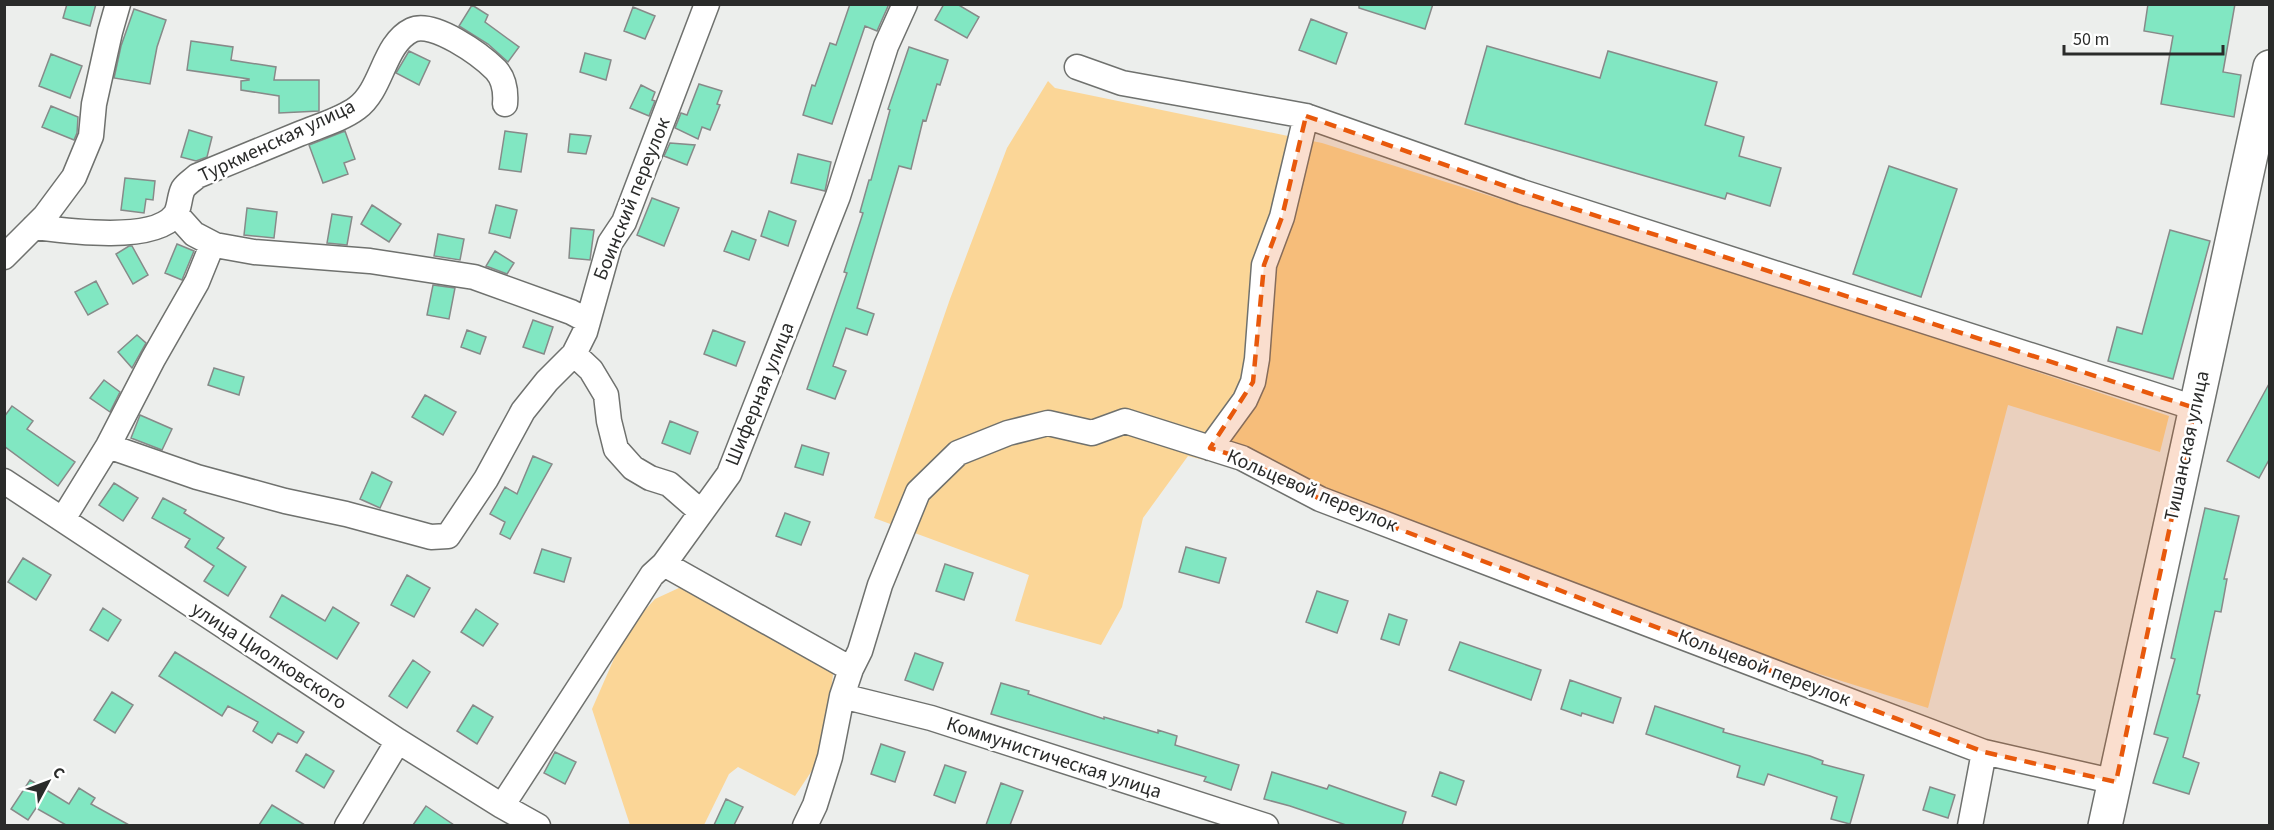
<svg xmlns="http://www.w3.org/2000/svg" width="2274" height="830" viewBox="0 0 2274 830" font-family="'Source Sans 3',sans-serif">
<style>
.green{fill:#fbd697}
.building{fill:#81e7c2;stroke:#878a89;stroke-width:1.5}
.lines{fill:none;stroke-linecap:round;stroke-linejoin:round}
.street-casing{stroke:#6f716e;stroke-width:27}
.secondary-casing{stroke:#6f716e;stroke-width:36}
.street{stroke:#fff;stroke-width:24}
.secondary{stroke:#fff;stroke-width:33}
.marked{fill:#e8590c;fill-opacity:0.2;stroke:#e8590c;stroke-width:4.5;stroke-dasharray:12 8;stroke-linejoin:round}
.labels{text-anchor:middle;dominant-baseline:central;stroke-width:5;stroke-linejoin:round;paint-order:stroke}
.street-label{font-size:20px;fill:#2a2b2a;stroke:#fff}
</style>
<rect width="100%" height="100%" fill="#eceeec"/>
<path class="green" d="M1048 81 1055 88 1322 143 1839 306 2169 416 2160 452 2008 405 1928 708 1784 663 1339 494 1188 456 1143 518 1122 607 1101 645 1015 621 1029 575 874 518 950 299 1007 148Z
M681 587 834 666 828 717 817 763 795 796 738 767 729 774 704 825H630L592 709 634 613 645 610 655 599Z"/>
<path class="building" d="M67 4H96L90 26 63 18Z
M850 4H889L877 31 865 26 832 124 803 115 812 85 815 86 830 43 836 45Z
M944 4H957L979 17 967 38 935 20Z
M1359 4H1433L1425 29 1359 8Z
M2148 4H2235L2223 72 2241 75 2234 117 2161 104 2173 36 2144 31Z
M472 5 488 15 485 22 519 47 508 62 488 44 459 26Z
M633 7 655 16 645 39 624 31Z
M134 9 166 20 157 47 150 84 114 78 121 46Z
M1311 19 1347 33 1336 64 1299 50Z
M191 41 233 47 231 60 276 67 274 80H319V111L279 113V96L241 90V81L249 80V79L187 70Z
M1487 46 1600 78 1608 51 1717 82 1705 125 1744 137 1739 156 1781 168 1770 206 1727 193 1725 199 1465 124Z
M909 47 948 60 940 85 937 84 926 121 923 120 911 169 899 166 857 308 874 314 867 335 846 328 833 366 846 371 835 399 807 389 847 273 844 272 863 213 860 212 869 180H871L890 110 888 109Z
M409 51 430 61 419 85 396 73Z
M585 53 611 60 606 80 580 72Z
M51 54 82 66 70 98 39 86Z
M699 84 722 91 717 104 720 105 710 130 702 127 698 139 675 128 681 113 687 115Z
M641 85 655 92 652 100 655 101 649 116 630 108Z
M51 106 78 117 77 133 74 140 42 127Z
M189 130 212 137 207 157 196 161 181 157Z
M345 131 355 159 344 163 348 174 323 183 309 145Z
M505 131 527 134 521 172 499 169Z
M570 134 591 136 586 154 568 152Z
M670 143 695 145 687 165 664 156Z
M798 154 831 162 825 191 791 183Z
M1889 166 1957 189 1921 297 1853 274Z
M125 178 155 181 153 200 146 199 144 213 121 210Z
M652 198 679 208 664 246 637 235Z
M372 205 401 224 389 242 361 224Z
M496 205 517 210 510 238 489 233Z
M247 208 277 212 274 238 244 235Z
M769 211 796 221 788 246 761 236Z
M332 214 352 217 347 245 327 243Z
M571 228 594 230 590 260 569 258Z
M2170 230 2210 241 2173 379 2108 361 2117 327 2142 334Z
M732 231 756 240 749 260 724 251Z
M438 234 464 239 460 260 434 256Z
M177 244 194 251 182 280 165 273Z
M129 246H132L148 275 133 284 116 254Z
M495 251 514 263 507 274 486 266Z
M96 281 108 304 88 315 75 292Z
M433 285 455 288 449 319 427 315Z
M533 320 553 327 544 354 523 347Z
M467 330 486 337 480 354 461 347Z
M713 330 745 342 736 366 704 354Z
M137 335 146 343 132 368 118 352Z
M214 368 244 377 239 395 208 385Z
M104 380 120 392 110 412 90 398Z
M2270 382V458L2259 478 2227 461Z
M425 395 456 412 443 435 412 417Z
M12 406 33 421 27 429 75 462 58 486 4 446V417Z
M140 415 172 429 162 450 131 438Z
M670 421 698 432 690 454 662 443Z
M802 445 829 453 823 475 795 467Z
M533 456 552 464 510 539 500 534 505 522 490 514 505 487 517 494Z
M372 472 392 482 380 508 360 499Z
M114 483 138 498 123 521 99 505Z
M163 498 186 510 184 513 224 538 217 548 246 567 228 596 204 581 214 566 185 547 190 539 152 518Z
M2205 508 2239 516 2224 579H2227L2221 612 2215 611 2197 694 2200 695 2183 757 2199 763 2189 794 2153 783 2168 738 2154 734 2175 659 2171 658Z
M785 513 810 522 801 545 776 536Z
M1186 547 1226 558 1219 583 1179 572Z
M542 549 571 558 564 582 534 573Z
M23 558 51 575 36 600 8 582Z
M945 564 973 573 964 600 936 591Z
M407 575 430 588 414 617 391 605Z
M1317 591 1348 601 1337 633 1306 622Z
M282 595 325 621 333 607 359 623 337 659 270 617Z
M103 608 121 620 108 641 90 630Z
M476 609 498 624 483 646 461 632Z
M1389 614 1407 620 1399 645 1381 639Z
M1460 642 1541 670 1531 700 1449 670Z
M175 652 304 732 297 743 278 733 272 743 253 731 258 722 228 706 222 716 159 676Z
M915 653 943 663 933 690 905 680Z
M413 660 430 672 407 708 389 696Z
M1570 680 1621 698 1613 723 1582 713 1581 716 1561 709Z
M1001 683 1029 691 1028 694 1104 719V717L1158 733V730L1177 736 1175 745 1239 765 1231 790 1204 781 1206 777 991 714Z
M112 692 133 705 115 733 94 720Z
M473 705 493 717 477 744 457 731Z
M1655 706 1724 729 1723 732 1810 756 1823 761 1822 764 1864 775 1850 824 1831 819 1837 797 1768 774 1764 785 1737 777 1740 766 1646 734Z
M881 744 905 752 895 782 871 774Z
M555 752 576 762 565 784 544 773Z
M306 754 334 771 324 788 296 771Z
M945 765 966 772 955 803 934 795Z
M1272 772 1327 789 1329 785 1406 812 1402 825H1346L1290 806 1264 799Z
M1440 772 1464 781 1456 805 1432 796Z
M30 780 69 804 79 788 95 798 91 804 129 825H66L36 808 28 820 11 809Z
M1001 783 1023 791 1010 825H986Z
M1930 787 1955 795 1948 818 1923 810Z
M726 799 743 807 734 825H714Z
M272 805 305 825H259Z
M426 806 454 825H413Z"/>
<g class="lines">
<g class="street-casing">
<path id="street" d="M1077 67 1122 83 1306 116 1522 192 2195 408
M176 214 194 234 215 245 254 252 370 261 474 277 571 312 588 321
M34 227C66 231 153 243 175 215 180 208 179 197 183 189 186 184 193 180 197 176 231 162 265 148 299 134 318 126 341 120 357 108 383 89 383 44 412 30 433 20 481 55 496 70 504 79 506 92 505 104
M4 257 45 216 74 177 91 136 94 104 110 32 118 4
M574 354 591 370 606 395 609 421 616 449 633 468 650 478 669 484 700 511
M108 446 197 477 285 501 346 514 431 537 448 536 486 479 523 411 547 381 574 354 585 332 610 243 624 222 707 4
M1210 448 1245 400 1253 382 1257 359 1264 265 1282 217 1306 116
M4 481 398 741 502 806 538 826
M63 519 108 446 153 359 197 282 210 250 215 245
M664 564 851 669
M842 696 931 718 1266 826
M502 806 652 575 664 564 729 474 838 196 886 46 905 4
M347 826 398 741
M805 826 815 805 830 757 842 696 851 669 860 651 880 585 918 492 958 453 1008 433 1048 423 1092 433 1125 421 1242 458 1320 499 1984 752 2116 782
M1970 826 1984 752"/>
</g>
<g class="secondary-casing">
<path id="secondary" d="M2105 826 2270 67"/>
</g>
<use href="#street" class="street"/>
<use href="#secondary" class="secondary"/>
</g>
<path class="marked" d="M1306 116 1522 192 2195 408 2116 782 1984 752 1320 499 1242 458 1210 448 1253 382 1264 265 1282 217Z"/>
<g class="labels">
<g class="street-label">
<text transform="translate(277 141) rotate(-25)">Туркменская улица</text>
<text transform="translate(632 199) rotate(-68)">Боинский переулок</text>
<text transform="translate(760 394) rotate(-68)">Шиферная улица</text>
<text transform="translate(2187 446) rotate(-78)">Тишанская улица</text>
<text transform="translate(1312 491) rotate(23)">Кольцевой переулок</text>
<text transform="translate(269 656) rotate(33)">улица Циолковского</text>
<text transform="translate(1764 668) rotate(21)">Кольцевой переулок</text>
<text transform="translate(1054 758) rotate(18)">Коммунистическая улица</text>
</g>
</g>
<rect width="2274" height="830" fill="none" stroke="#2a2b2a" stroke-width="12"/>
<g transform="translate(48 782) rotate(49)" stroke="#ffffff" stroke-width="4.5" paint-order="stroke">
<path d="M0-4.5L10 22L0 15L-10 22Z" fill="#2a2b2a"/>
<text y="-9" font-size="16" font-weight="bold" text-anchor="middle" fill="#2a2b2a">С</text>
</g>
<path d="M2064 45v9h159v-9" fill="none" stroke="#2a2b2a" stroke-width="3"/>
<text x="2073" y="45" font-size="18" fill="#2a2b2a" stroke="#ffffff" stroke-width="4.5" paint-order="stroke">50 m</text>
</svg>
